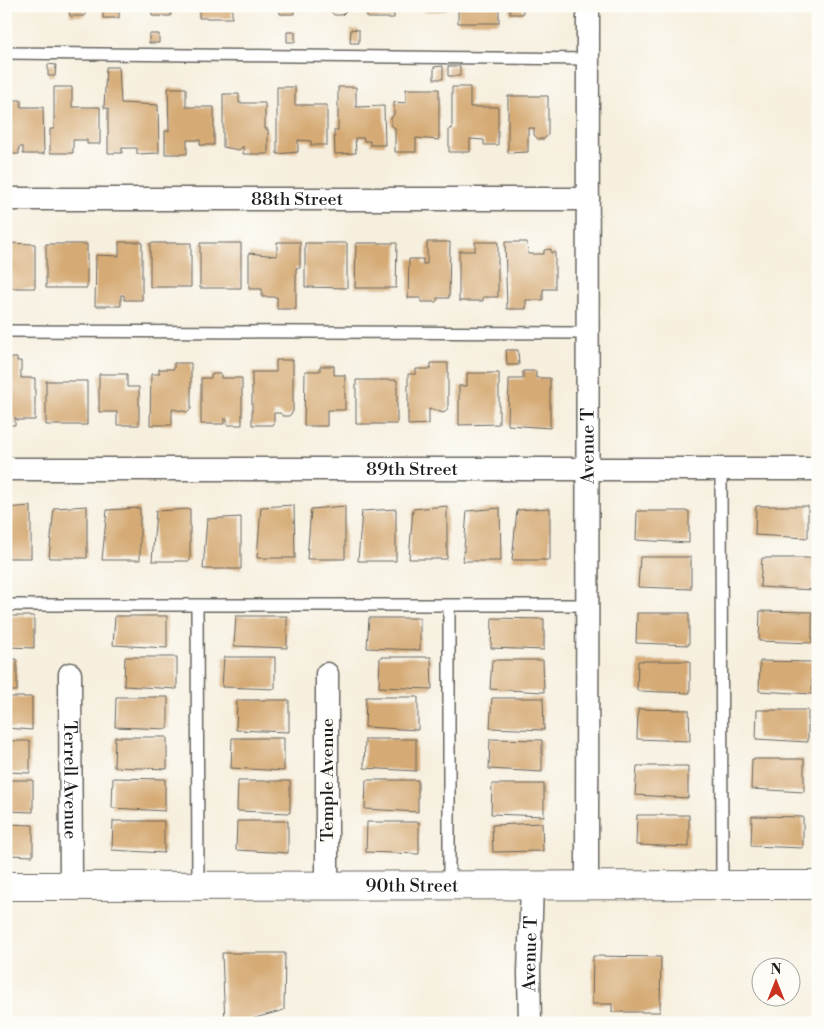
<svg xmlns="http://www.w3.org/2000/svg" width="824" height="1029" viewBox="0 0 824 1029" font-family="'Libre Bodoni',serif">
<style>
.building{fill:#d5aa74}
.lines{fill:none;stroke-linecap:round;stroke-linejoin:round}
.service-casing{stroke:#686660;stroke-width:14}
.minor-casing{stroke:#686660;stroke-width:25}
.tertiary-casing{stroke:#686660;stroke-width:30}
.service{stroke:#fff;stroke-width:11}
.minor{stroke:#fff;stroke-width:22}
.tertiary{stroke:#fff;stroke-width:28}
.labels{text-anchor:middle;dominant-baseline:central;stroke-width:5;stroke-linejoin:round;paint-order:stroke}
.street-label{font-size:18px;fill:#1c1c1c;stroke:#fdfcf7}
</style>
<rect width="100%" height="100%" fill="#fdfcf7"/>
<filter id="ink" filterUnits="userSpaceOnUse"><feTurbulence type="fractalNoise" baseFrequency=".02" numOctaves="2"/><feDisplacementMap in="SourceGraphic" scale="10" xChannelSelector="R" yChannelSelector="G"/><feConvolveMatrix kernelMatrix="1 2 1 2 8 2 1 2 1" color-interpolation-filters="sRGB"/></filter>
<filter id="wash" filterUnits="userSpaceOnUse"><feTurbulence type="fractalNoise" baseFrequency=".0096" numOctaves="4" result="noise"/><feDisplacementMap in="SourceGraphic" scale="20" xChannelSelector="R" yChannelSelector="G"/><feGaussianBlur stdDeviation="1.12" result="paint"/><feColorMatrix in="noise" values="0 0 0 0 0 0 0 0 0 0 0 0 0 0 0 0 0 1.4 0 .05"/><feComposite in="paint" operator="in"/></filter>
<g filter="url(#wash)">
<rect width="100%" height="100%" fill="#f6efde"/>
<g id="blocks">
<path class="building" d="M6 6H12V18H6Z
M69 6H85V16H70Z
M103 6H119V18H103Z
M152 6H171V16H152Z
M199 6H232V18H199Z
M280 6H294V14H280Z
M330 6H346V11L342 15H334L330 10Z
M366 6H394V18H367Z
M424 6H446V11L424 12Z
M458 6H499V23H458Z
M510 6H523V14H510Z
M351 29 359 30V43H350Z
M287 32H295V42H287Z
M149 34H159V43H149Z
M48 64 56 65 55 76H48Z
M443 66V79H434V67Z
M448 66H460V76H448Z
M106 67H119L121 103 158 105 159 153 137 154V148H122V153H108V108H104Z
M54 87H72V107H100V144H87V140H73V153H50V129H54Z
M277 87H295V105H327V145H311V141L298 140V152L277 154Z
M338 87H356V107L384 106 385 145H370V141H364V138H355L356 153 335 154 334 130H338Z
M452 87H470V107H498V145H484V140L470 139V152H449V129H452Z
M168 88H186V107H214V145H200V140H187V154H165V131H169Z
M406 89H439V140L416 138V152H395V128L391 125V118L394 114V102L406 103Z
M223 94H239V103H265V129H268V154H243V146L239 150 223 147Z
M508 96H548V135L544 139H538L534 135V128H528V152L508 153Z
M6 100H21V107H43L44 154H23V147H19V154H6Z
M119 242H142V300H124V295H121V306H95L96 255 119 256Z
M277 242H300V268H296V309H277V297H262V289H249V253L277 256Z
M427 242H450L449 298H437V302H421V298H408L409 259H423V264H427Z
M475 242H498V297H483V301H459V251H475Z
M505 242H527L528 254H544V250L551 249V253L555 252V289H543V300H526V309H507Z
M6 243 35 244V288H6Z
M150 243H191V287H150Z
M200 243H241V288H200Z
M305 243H347V288L305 287Z
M356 243H397L396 288H355Z
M46 244H87V288H46Z
M506 350H518L519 365H507Z
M6 358H17V361H21V378H35V420H17L15 417V425H6Z
M276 360H293V412L289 416H283L280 413H274V425H252V372H276Z
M174 363H191V409L188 412 172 409V425H150L151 374H159V369H174Z
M431 363H448V408L444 413 429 409V424L408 425V374H416V369H431Z
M320 366H334V375H345V410H327V426H304L305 371H320Z
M523 371H536V378H550V428L508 425 509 379H523Z
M467 373H499V424L459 425V386H467Z
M99 374H127V387H139V425H117V412H99Z
M211 374H221V378H242V425H227V419H224V424H201V378H211Z
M356 380H397V424H356Z
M46 381H87V425H46Z
M294 505 295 558H257L261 507Z
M31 506V558H6V508Z
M87 506V558H49L54 508Z
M345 506V559H307L311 509Z
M447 506V559H409L413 509Z
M756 506H808V538L755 535Z
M140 508V560H102L107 510Z
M500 508 501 561H463L467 511Z
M550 508V560H512L517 510Z
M190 509V561H152L156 511Z
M396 509V561H358L362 511Z
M637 511H689V543L636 540Z
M241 517V569H203L207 519Z
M640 557H691V589L638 587Z
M762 558H813V590L760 587Z
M760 611 812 612V643L759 641Z
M637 613H689V645L636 643Z
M6 616H34V648L6 647Z
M115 616H167V648L113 645Z
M236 616H287V648L234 646Z
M369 618H420V650L367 648Z
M492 618 544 619V650L491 648Z
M125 657H177V689L124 686Z
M224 657H275V689L222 687Z
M380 657H431L432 689 379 687Z
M6 659H17V691H6Z
M492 660H543L544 692 490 689Z
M638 661H690V693L637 691Z
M760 661 812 662V694L759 691Z
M6 697H32V730L6 728Z
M116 697H168V729L115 727Z
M366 697H418V730L365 727Z
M492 698H543L544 730 490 728Z
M237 700H289V732L236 730Z
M638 709 689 710 690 741 637 739Z
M757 710H808V742L756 739Z
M115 737H167V769L114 767Z
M232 738H284V771L231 768Z
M365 739H416V771L364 768Z
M490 739 542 740V772L489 769Z
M6 741H30V773L6 772Z
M752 759H804V792L751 789Z
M637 766H688V798L635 795Z
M113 778 165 779V811L112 808Z
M6 780H33V812L6 811Z
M366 780H418V812L365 809Z
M238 781H290V813L237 811Z
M492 784H544V816L491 814Z
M637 815H689V847L636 845Z
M752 816 803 817V848L751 846Z
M113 821H164V853L112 850Z
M237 821H288V853L236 850Z
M367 822H419V854L366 852Z
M542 823 543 851 493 852 492 825Z
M6 824 33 825V856L6 855Z
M222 953H285L284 1010 237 1023H225Z
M593 956 661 957 660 1012H612V1004H592Z"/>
</g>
</g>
<g filter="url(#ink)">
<use href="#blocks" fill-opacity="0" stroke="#686660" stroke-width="1"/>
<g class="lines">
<g class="service-casing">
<path id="service" d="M6 53 588 59
M6 331 587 333
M721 470 722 885
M6 605H587
M197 605 198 886
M449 605V886"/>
</g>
<g class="minor-casing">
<g id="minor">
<path id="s1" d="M6 199H588"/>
<path id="s2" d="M6 469H818"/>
<path id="s3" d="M70 674 71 886"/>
<path d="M327 674V886"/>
<path id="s4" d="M587 885 588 6"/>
<path id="s5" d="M530 1023 529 972 532 885"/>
</g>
</g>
<g class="tertiary-casing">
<g id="tertiary">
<path id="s6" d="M6 886 818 885"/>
</g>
</g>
<use href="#service" class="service"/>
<use href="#minor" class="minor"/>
<use href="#tertiary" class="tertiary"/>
</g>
</g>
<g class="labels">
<g class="street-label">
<text stroke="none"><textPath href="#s1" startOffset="291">88th Street</textPath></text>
<text stroke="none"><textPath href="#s4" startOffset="439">Avenue T</textPath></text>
<text stroke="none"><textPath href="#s2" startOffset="406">89th Street</textPath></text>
<text stroke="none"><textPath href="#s3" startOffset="106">Terrell Avenue</textPath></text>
<text transform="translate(327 780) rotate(-90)">Temple Avenue</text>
<text stroke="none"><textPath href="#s6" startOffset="406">90th Street</textPath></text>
<text stroke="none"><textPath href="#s5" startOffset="69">Avenue T</textPath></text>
</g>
</g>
<rect width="824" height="1029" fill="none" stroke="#fdfcf7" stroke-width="25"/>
<g transform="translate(776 982)"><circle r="24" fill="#fdfcf7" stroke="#a3a29f"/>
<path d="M0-4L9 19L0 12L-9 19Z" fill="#c8321e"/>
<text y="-8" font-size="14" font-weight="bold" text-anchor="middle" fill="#1c1c1c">N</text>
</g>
</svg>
